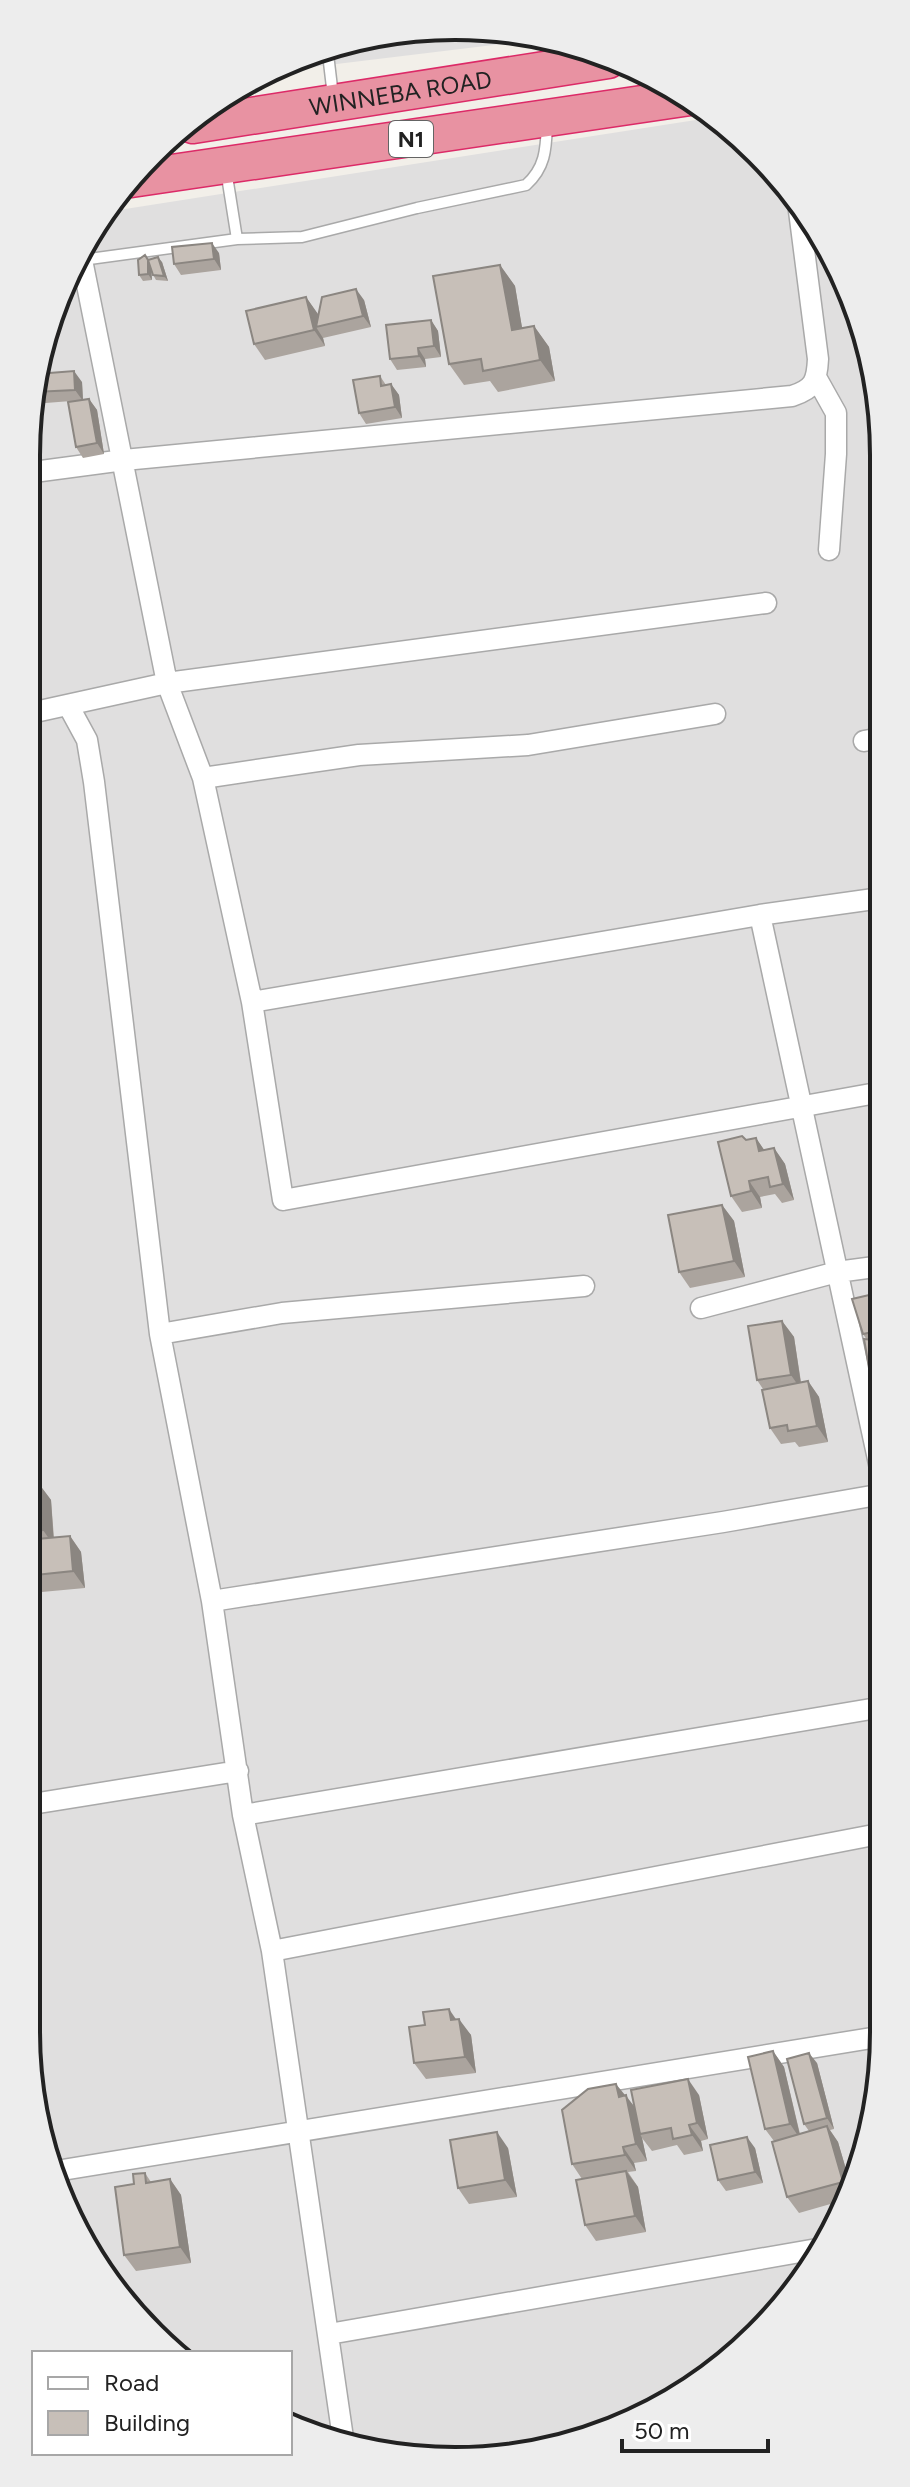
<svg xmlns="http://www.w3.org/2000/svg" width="910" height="2487" viewBox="0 0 910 2487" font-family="Figtree,sans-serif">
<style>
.residential{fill:#e0dfdf}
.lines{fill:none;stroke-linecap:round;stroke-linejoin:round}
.stream{stroke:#aad3df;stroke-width:6}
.lane-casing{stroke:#a9a9a9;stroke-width:13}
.street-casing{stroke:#a9a9a9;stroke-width:23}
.highway-casing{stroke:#dc2a67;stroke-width:39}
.lane{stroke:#fff;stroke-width:10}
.street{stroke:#fff;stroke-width:20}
.highway{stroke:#e892a2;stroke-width:36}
.wall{fill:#aba49e}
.shaded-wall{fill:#8b8681}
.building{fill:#c7bfb8;stroke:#8b8681;stroke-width:2}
.labels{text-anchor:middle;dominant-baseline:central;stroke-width:6;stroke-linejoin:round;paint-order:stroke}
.shield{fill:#fff;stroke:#646464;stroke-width:2}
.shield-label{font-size:22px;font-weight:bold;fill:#222}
.street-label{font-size:24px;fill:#222;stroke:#fff}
.rim{fill:none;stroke:#222;stroke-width:4}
</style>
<rect width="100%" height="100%" fill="#f2efe9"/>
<path class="residential" d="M399 30 542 39 320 66 252 79Z
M715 117 777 172 840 266 880 399 884 2032 869 2143 796 2293 693 2389 539 2453 399 2457 290 2420V2353H179L132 2315 49 2170 26 2032V455L41 344 106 212Z"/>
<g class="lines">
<path class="stream" d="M273 72 290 69"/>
<g class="lane-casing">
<path id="lane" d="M391 32 405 30
M328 54 333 96
M226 170 237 239
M82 260 237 239 302 237 417 208 526 185C545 168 546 150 547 125"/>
</g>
<g class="street-casing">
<path id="street" d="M817 379 836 413V454L829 550
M26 473 124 460 792 396C814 389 817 381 818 359L798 203
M766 603 167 683 203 778 252 1002 283 1200 882 1092
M68 705 87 740 94 782 160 1334 212 1601 243 1815 272 1951 343 2438
M26 714 167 683 82 260
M864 741 881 738
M203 778 359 755 528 745 715 714
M760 915 883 1482
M252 1002 760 915 881 898
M701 1308 837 1272 882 1266
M160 1334 282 1313 584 1286
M212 1601 723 1522 883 1494
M26 1805 238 1771
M243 1815 883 1707
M272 1951 884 1833
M50 2172 884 2036
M329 2334 817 2249"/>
</g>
<g class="highway-casing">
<g id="highway">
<path id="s1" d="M193 125 608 60"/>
<path d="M131 179 690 97"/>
</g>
</g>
<use href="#lane" class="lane"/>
<use href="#street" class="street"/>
<use href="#highway" class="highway"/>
</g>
<path class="wall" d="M219 253 221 270 181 275 174 264Z
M148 260 162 262 168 281 156 280 151 271 152 280 143 281 139 275Z
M500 265 515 286 522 328 534 326 549 347 555 381 498 392 490 381 464 385 449 364Z
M306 297 318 315 364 300 371 327 323 338 325 346 265 360 254 344Z
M431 320 438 331 441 357 425 359 426 367 397 370 390 359Z
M37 374 82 382 83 400 89 399 97 410 104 454 83 458 76 447 71 401 33 404Z
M380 376 386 385 391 384 399 395 402 418 366 424 359 413Z
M756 1138 764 1150 774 1148 785 1164 794 1200 782 1203 775 1194 760 1197 762 1208 742 1212 731 1196 746 1140Z
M722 1205 734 1221 745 1277 690 1288 679 1272Z
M882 1292V1378L877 1379 869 1368 867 1340 863 1334Z
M782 1321 794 1337 801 1382 808 1381 819 1397 828 1442 799 1447 795 1442 781 1444 770 1428 763 1389 757 1380Z
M39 1484 51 1500 54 1538 70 1536 81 1552 85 1588 31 1593 26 1586V1485Z
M456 2019 471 2035 476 2073 426 2079 414 2063Z
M773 2051 784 2067 800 2134 809 2131 804 2124 817 2063 834 2129 830 2130 838 2142 850 2183 841 2201 799 2213 787 2197 774 2141 765 2129Z
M624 2095H626L634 2107 699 2095 708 2139 701 2141 703 2151 684 2155 677 2145 652 2151 642 2138 647 2161 634 2163 636 2171 628 2172 638 2187 646 2232 596 2241 585 2225 582 2179 572 2164Z
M508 2148 517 2197 469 2204 458 2188Z
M755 2148 763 2183 726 2191 718 2180Z
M145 2173 151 2182 170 2179 181 2195 191 2263 136 2271 124 2255 134 2184Z"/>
<path class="shaded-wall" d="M212 243 219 253 221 270 214 259Z
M145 255 151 265 152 280 148 274Z
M158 257 162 262 168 281 164 276Z
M500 265 515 286 526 351 512 330Z
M356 289 364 300 371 327 363 316Z
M306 297 318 314 321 326 316 327 323 338 325 346 314 330Z
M431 320 438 331 441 357 434 346Z
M534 326 549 347 555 381 540 360Z
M418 348 425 359 426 367 419 356Z
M74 371 82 382 83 401 75 390Z
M391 384 399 395 402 418 395 407Z
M89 399 97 410 104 454 97 443Z
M756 1138 767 1154 759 1151Z
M774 1148 785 1164 794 1200 783 1184Z
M749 1181 760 1197 762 1208 751 1191Z
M722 1205 734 1221 745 1277 734 1261Z
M782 1321 794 1337 802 1391 791 1375Z
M808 1381 819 1397 828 1442 817 1426Z
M39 1484 51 1500 54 1546 43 1530Z
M70 1536 81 1552 85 1588 73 1571Z
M449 2009 460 2025 459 2019 471 2035 476 2073 465 2057 451 2020Z
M773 2051 784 2067 801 2140 790 2124Z
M809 2053 817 2063 834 2129 827 2118Z
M688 2079 699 2095 708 2139 697 2123Z
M616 2084 638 2111 640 2134 642 2138 647 2161 636 2144 619 2097Z
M689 2125 701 2141 703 2151 692 2135Z
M827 2126 838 2142 850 2183 847 2188 843 2182Z
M497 2132 508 2148 517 2197 505 2180Z
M747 2137 755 2148 763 2183 755 2172Z
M623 2147 634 2163 636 2171 625 2155Z
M626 2171 638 2187 646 2232 635 2216Z
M170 2179 181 2195 191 2263 180 2247Z"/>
<path class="building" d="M212 243 214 259 174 264 172 247Z
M145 255 148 260 158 257 164 276 153 275 148 260V274L139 275 138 260Z
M500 265 512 330 534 326 540 360 483 371 481 359 449 364 433 276Z
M356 289 363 316 316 327 322 297Z
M306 297 314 330 254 344 246 311Z
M431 320 434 346 418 348 419 356 390 359 386 325Z
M74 371 75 390 34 392 37 374Z
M380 376 381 386 391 384 395 407 359 413 353 380Z
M89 399 97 443 76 447 68 402Z
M742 1136 746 1140 756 1138 759 1151 774 1148 783 1184 770 1187 768 1177 749 1181 751 1191 731 1196 718 1142Z
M722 1205 734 1261 679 1272 668 1215Z
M882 1292V1330L863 1334 852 1299Z
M782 1321 791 1375 757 1380 748 1326Z
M864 1339 882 1341V1366L869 1368Z
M808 1381 817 1426 788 1431 787 1425 770 1428 762 1390Z
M39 1484 43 1530 26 1532V1485Z
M70 1536 73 1571 26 1576V1540Z
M449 2009 451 2020 459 2019 465 2057 414 2063 409 2027 425 2025 423 2012Z
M773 2051 790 2124 765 2129 748 2057Z
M809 2053 827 2118 804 2124 787 2059Z
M688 2079 697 2123 689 2125 692 2135 673 2139 671 2128 640 2134 631 2090Z
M616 2084 619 2097 626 2095 636 2144 623 2147 625 2155 572 2164 562 2110 588 2089Z
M827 2126 843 2182 787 2197 772 2142Z
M497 2132 505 2180 458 2188 450 2140Z
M747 2137 755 2172 718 2180 710 2145Z
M626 2171 635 2216 585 2225 576 2180Z
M145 2173 146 2183 170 2179 180 2247 124 2255 115 2187 134 2184 133 2174Z"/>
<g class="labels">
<rect class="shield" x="389" y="121" width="44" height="36" rx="6"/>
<g class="shield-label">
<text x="411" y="139">N1</text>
</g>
<g class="street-label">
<text stroke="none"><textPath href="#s1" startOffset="210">WINNEBA ROAD</textPath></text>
</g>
</g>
<path d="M0 0H910V2487H0ZM455 40H455A415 415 0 0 1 870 455V2032A415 415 0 0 1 455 2447H455A415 415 0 0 1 40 2032V455A415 415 0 0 1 455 40Z" fill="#ededed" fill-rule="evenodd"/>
<path class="rim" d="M455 40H455A415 415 0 0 1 870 455V2032A415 415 0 0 1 455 2447H455A415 415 0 0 1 40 2032V455A415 415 0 0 1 455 40Z"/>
<rect x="32" y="2351" width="260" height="104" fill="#ffffff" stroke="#a7a7a7" stroke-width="2"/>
<rect x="48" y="2377" width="40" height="12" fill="#ffffff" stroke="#a7a7a7" stroke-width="2"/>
<text x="104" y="2391" font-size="24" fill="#222222">Road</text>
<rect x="48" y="2411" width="40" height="24" fill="#c7bfb8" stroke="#a7a7a7" stroke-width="2"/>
<text x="104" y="2431" font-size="24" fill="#222222">Building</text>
<path d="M622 2439v12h146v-12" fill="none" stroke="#222222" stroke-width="4"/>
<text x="634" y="2439" font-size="24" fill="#222222" stroke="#ffffff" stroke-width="6" paint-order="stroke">50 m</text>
</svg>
